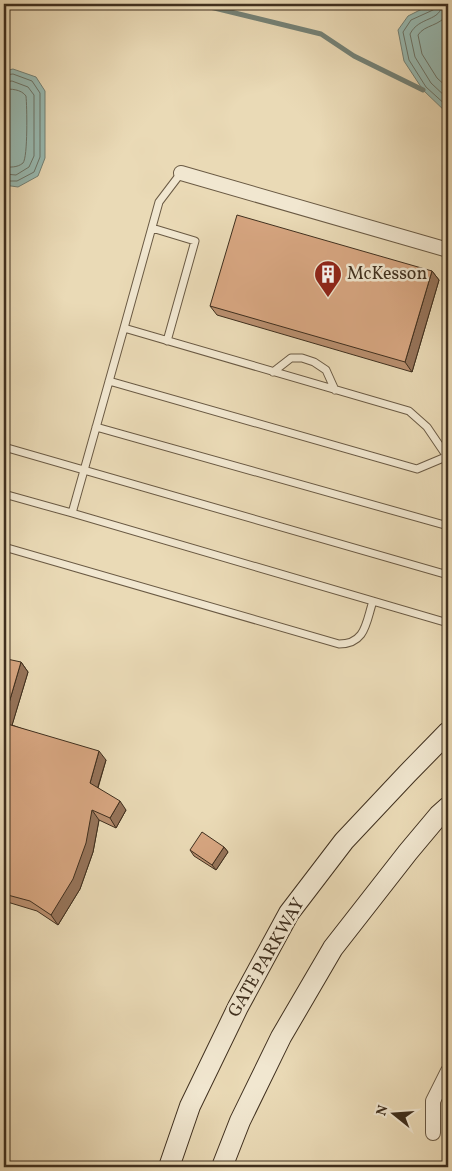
<svg xmlns="http://www.w3.org/2000/svg" width="452" height="1171" viewBox="0 0 452 1171" font-family="Vollkorn,serif">
<style>
.water{fill:#98bab2;stroke:#748277}
.lines{fill:none;stroke-linecap:round;stroke-linejoin:round}
.shore{stroke:#6c7468;stroke-width:1}
.stream{stroke:#748277;stroke-width:5}
.service-casing{stroke:#6a5a44;stroke-width:9}
.minor-casing{stroke:#6a5a44;stroke-width:16}
.secondary-casing{stroke:#3f2f1e;stroke-width:22}
.service{stroke:#f1e7d0;stroke-width:7}
.minor{stroke:#f1e7d0;stroke-width:14}
.secondary{stroke:#f1e7d0;stroke-width:20}
.wall{fill:#b98f6f;stroke:#3f2f1e}
.shaded-wall{fill:#96745a;stroke:#3f2f1e}
.building{fill:#d7a681;stroke:#3f2f1e}
.labels{text-anchor:middle;dominant-baseline:central;stroke-width:5;stroke-linejoin:round;paint-order:stroke}
.poi-label{font-size:18px;fill:#3f2f1e;stroke:#f1e7d0;text-anchor:start}
.street-label{font-size:18px;fill:#3f2f1e;stroke:#f1e7d0}
</style>
<rect width="100%" height="100%" fill="#eadab6"/>
<filter id="stains"><feTurbulence type="fractalNoise" baseFrequency=".004" numOctaves="4"/><feColorMatrix values="0 0 0 0 .2 0 0 0 0 .09 0 0 0 0 .02 0 0 0 .5 -.17"/></filter>
<radialGradient id="worn" r=".72"><stop offset=".6" stop-color="#630" stop-opacity="0"/><stop offset="1" stop-color="#630" stop-opacity=".3"/></radialGradient>
<path class="water" d="M441 4H448V114L423 90 404 61 398 30 408 16 426 7Z
M13 69 36 77 45 91V158L38 176 18 187 4 185V71Z"/>
<g class="lines">
<path class="shore" d="M436 4V8L433 10 411 20 403 32 409 60 426 87 448 107
M442 4C441 22 419 16 410 34L415 57 431 83 448 99
M448 13C440 27 425 24 418 35L422 54 437 78 448 88
M4 75 13 74 32 81 40 93V157L34 172 17 181H4
M4 82 12 81 28 87 34 95V156L29 167 16 175 4 174
M4 89C11 89 21 89 26 96 27 106 28 157 23 163 17 168 10 167 4 167"/>
<path class="stream" d="M198 4 321 34 354 56 423 90"/>
<g class="service-casing">
<path id="service" d="M181 173 159 202 124 328 409 411 427 427 448 458
M152 228 195 241 167 341
M124 328 72 513 448 623
M273 372 291 358H302L314 362 326 370 335 390
M109 381 417 469 448 456
M96 427 448 526
M4 447 448 575
M4 494 72 513
M4 547 339 644C366 644 366 622 373 601"/>
</g>
<g class="minor-casing">
<path id="minor" d="M181 173 448 250
M433 1133V1101L448 1071"/>
</g>
<g class="secondary-casing">
<path id="secondary" d="M169 1167 190 1106 238 1007 289 913 344 841 407 774 448 732
M222 1167 240 1121 281 1037 333 948 408 852 439 815 448 807"/>
</g>
<use href="#service" class="service"/>
<use href="#minor" class="minor"/>
<use href="#secondary" class="secondary"/>
</g>
<path class="wall" d="M432 271 439 280 412 372 217 315 210 306Z
M21 662 28 672 12 725 106 760 98 788 126 810 116 828 99 820 93 852 80 889 58 925 37 911 4 901V672Z
M224 847 228 852 216 870 194 856 190 850Z"/>
<path class="shaded-wall" d="M432 271 439 280 412 372 405 362Z
M21 662 28 672 10 732 4 724V720Z
M99 751 106 760 96 793 90 783Z
M120 801 126 810 116 828 110 818Z
M92 810 99 820 93 852 80 889 58 925 51 915Z
M224 847 228 852 216 870 212 865Z"/>
<path class="building" d="M237 215 432 271 405 362 210 306Z
M7 659 21 662 4 720V672Z
M4 723 99 751 90 783 120 801 110 818 92 810 86 843 73 879 51 915 30 901 4 894Z
M202 832 224 847 212 865 190 850Z"/>
<defs>
<g id="building-pin" transform="scale(1.4375)"><path d="M0 17L-7.5 6A9.5 9.5 0 1 1 7.5 6Z" fill="#8f2418" stroke="#f1e7d0"/><path d="M-4-6H4V6H1V3H-1V6H-4ZM-2.5-4.3h1.7v1.8h-1.7ZM.8-4.3h1.7v1.8H.8ZM-2.5-1h1.7V.8h-1.7ZM.8-1h1.7V.8H.8Z" fill="#fff"/></g>
</defs>
<g fill-rule="evenodd">
<use href="#building-pin" x="328" y="274"/>
</g>
<g class="labels">
<g class="poi-label">
<text x="347" y="274">McKesson</text>
</g>
<g class="street-label">
<text transform="translate(267 958) rotate(-60)">GATE PARKWAY</text>
</g>
</g>
<rect width="452" height="1171" fill="none" stroke="#eadab6" stroke-width="20"/>
<rect x="5" y="5" width="442" height="1161" fill="none" stroke="#3f2f1e" stroke-width="2.5"/>
<rect x="10" y="10" width="432" height="1151" fill="none" stroke="#3f2f1e"/>
<g transform="translate(394 1114) rotate(287)" stroke="#f1e7d0" stroke-width="4" paint-order="stroke">
<path d="M0-4L9 19L0 12L-9 19Z" fill="#3f2f1e"/>
<text y="-8" font-size="14" font-weight="bold" text-anchor="middle" fill="#3f2f1e">N</text>
</g>
<rect width="100%" height="100%" filter="url(#stains)"/>
<rect width="100%" height="100%" fill="url(#worn)"/>
</svg>
